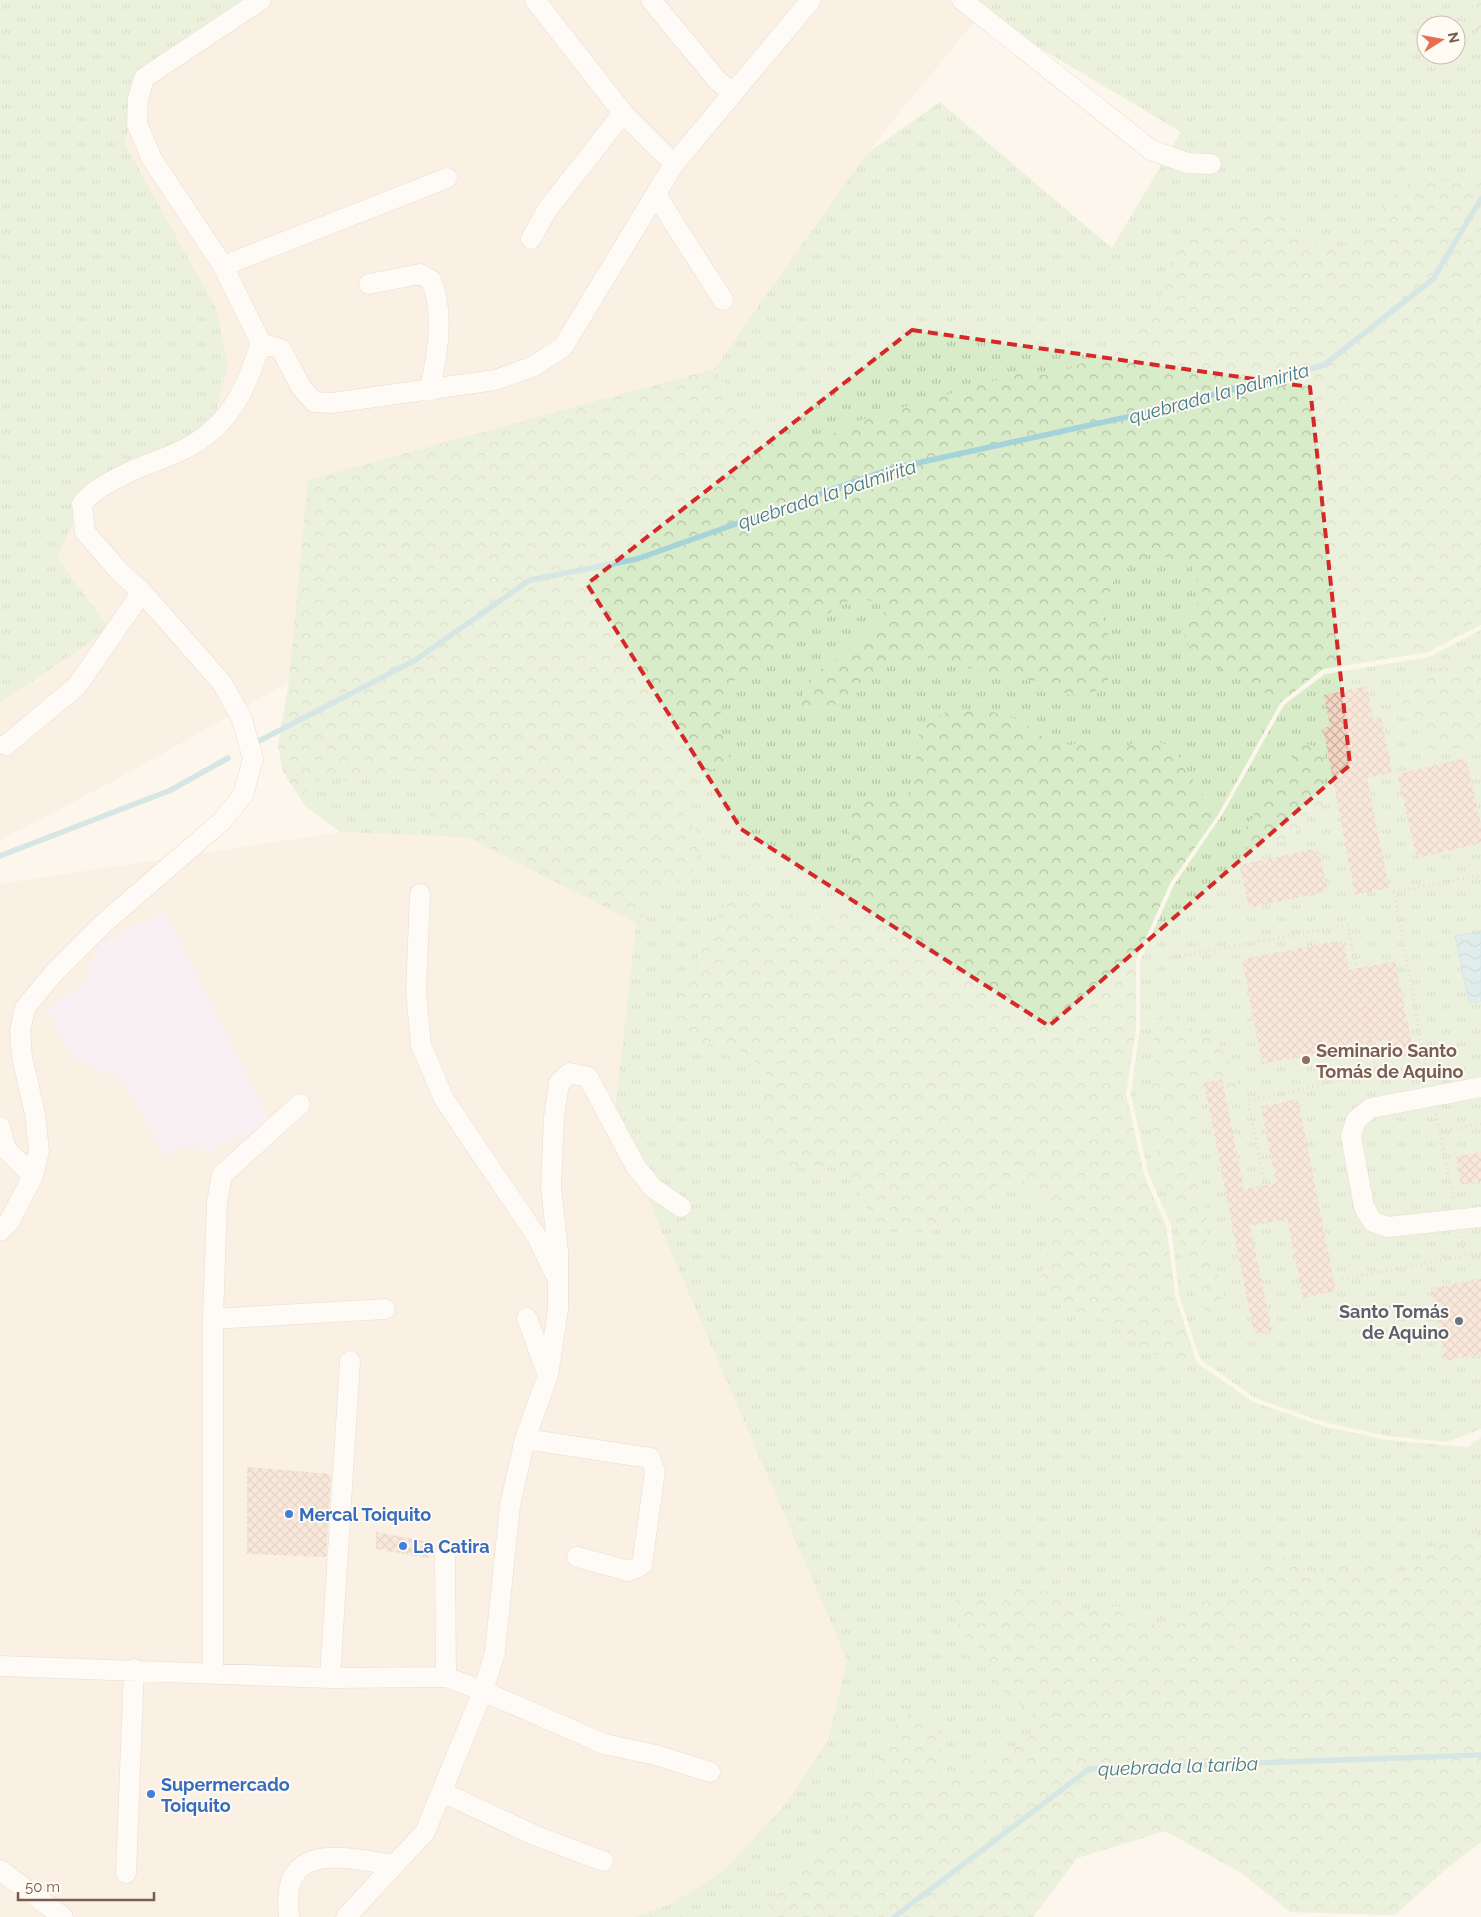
<svg xmlns="http://www.w3.org/2000/svg" width="1481" height="1917" viewBox="0 0 1481 1917" font-family="Raleway,sans-serif">
<style>
.residential{fill:#f5e8da}
.education{fill:#f3e8fa}
.grass{fill:url(#grass-tufts);fill-rule:evenodd}
.forest{fill:url(#forest-crowns)}
.water{fill:url(#water-waves);stroke:#a5d3da}
.lines{fill:none;stroke-linecap:round;stroke-linejoin:round}
.stream{stroke:#a5d3da;stroke-width:5.5}
.building{fill:url(#building-cross-hatch)}
.minor-casing{stroke:#d1beb0;stroke-width:21}
.path{stroke:#d9b8a5;stroke-width:3;stroke-dasharray:1 4;stroke-linecap:butt}
.minor{stroke:#fff;stroke-width:20}
.marked{fill:none;stroke:#d62828;stroke-width:4;stroke-dasharray:10 6;stroke-linejoin:round}
.education-dot{fill:#8d6e63;stroke:#fffaf3;stroke-width:2}
.worship-dot{fill:#6b7280;stroke:#fffaf3;stroke-width:2}
.shop-dot{fill:#3f7fe0;stroke:#fffaf3;stroke-width:2}
.labels{text-anchor:middle;dominant-baseline:central;stroke-width:4;stroke-linejoin:round;paint-order:stroke}
.education-label{font-size:18px;font-weight:bold;fill:#785e54;stroke:#fffaf3;text-anchor:start}
.worship-label{font-size:18px;font-weight:bold;fill:#5b616d;stroke:#fffaf3;text-anchor:end}
.shop-label{font-size:18px;font-weight:bold;fill:#366cbe;stroke:#fffaf3;text-anchor:start}
.water-label{font-size:19px;font-style:italic;fill:#437c86;stroke:#fffaf3}
</style>
<defs>
<pattern id="grass-tufts" width="24" height="20" patternUnits="userSpaceOnUse" patternTransform="scale(1.25)"><rect width="24" height="20" fill="#d8ecc9"/><path d="M3 7l-1-3M5 7V3M7 7l1-3M15 17l-1-3M17 17v-4M19 17l1-3" fill="none" stroke="#b4c2a5"/></pattern>
<pattern id="forest-crowns" width="20" height="18" patternUnits="userSpaceOnUse" patternTransform="scale(1.25)"><rect width="20" height="18" fill="#d8ecc9"/><path d="M2 6a3 3 0 1 1 6 0M12 15a3 3 0 1 1 6 0" fill="none" stroke="#b4c2a5"/></pattern>
<pattern id="water-waves" width="16" height="10" patternUnits="userSpaceOnUse" patternTransform="scale(1.25)"><rect width="16" height="10" fill="#bfe3e8"/><path d="M0 5q4-4 8 0t8 0" fill="none" stroke="#a0bbbe"/></pattern>
<pattern id="building-cross-hatch" width="8" height="8" patternUnits="userSpaceOnUse" patternTransform="scale(1.25)"><rect width="8" height="8" fill="#f3d5c3"/><path d="M0 0l8 8M0 8l8-8" fill="none" stroke="#cab0a1"/></pattern>
</defs>
<rect width="100%" height="100%" fill="#fdf6ec"/>
<path class="residential" d="M250 0H966L981 13 866 154 714 369 309 480 289 682 119 778 0 840V703L110 629 57 558 83 499 217 310 124 142 152 72Z
M341 832 468 837 636 923 614 1120 847 1660 828 1740 786 1804 724 1870 673 1903 634 1917H0V884Z"/>
<path class="education" d="M165 910 271 1122 210 1152 185 1146 165 1156 121 1078 71 1057 46 1009 82 985 100 943Z"/>
<path class="grass" d="M0 0H250L152 72 124 142 217 310 228 366 210 433 83 499 57 558 110 629 0 703Z
M966 0H1481V625L1428 652 1323 669 1281 702 1219 813 1170 883 1136 960V1027L1126 1094 1144 1175 1166 1226 1175 1295 1196 1362 1253 1402 1323 1426 1386 1440 1468 1447 1481 1437V1842L1446 1869 1395 1915 1290 1912 1240 1872 1165 1831 1077 1858 1033 1917H634L673 1903 724 1870 786 1804 828 1740 847 1660 614 1120 636 923 468 837 341 832 305 806 283 771 278 746 289 682 308 480 714 369 866 154 940 102 1112 248 1181 132 981 13ZM1426 25H1456V55H1426Z
M1481 630V1429L1447 1442 1387 1436 1324 1422 1255 1398 1200 1359 1179 1295 1171 1225 1148 1173 1131 1094 1140 1027V961L1174 885 1222 815 1284 705 1325 674 1429 657Z"/>
<path class="forest" d="M1472 0H1481V44L1479 41Z
M1481 178V619L1428 652 1323 669 1281 702 1228 673 1193 658 1180 623 1204 595 1190 563 1152 554 1116 574 1102 615 1113 651 1106 689 1071 696 1037 681 1000 677 963 666 927 658 891 663 831 708 795 711 811 677 868 635 889 605 855 597 790 637 727 686 718 723 731 762 697 776 680 810 703 839 691 874 659 897 636 923 468 837 447 836 426 822C437 800 438 789 428 767L390 771 354 783 335 778 317 781 302 795 341 832 305 806 283 771 278 746 289 682 308 480 714 369 753 425 786 439H823L854 422 1016 374 1051 375 1086 362 1118 345 1145 320 1165 289 1171 255 1197 231 1232 215 1267 208 1297 232 1332 250 1365 235 1385 204 1411 180 1446 181Z
M1467 660 1481 661V746L1430 751 1419 732 1400 713 1401 681Z
M971 709 998 713 1021 721 1044 738 1070 745 1096 738 1119 749 1146 738 1172 746 1200 791 1219 813 1170 883 1136 960V1027L1126 1094 1144 1175 1166 1226 1175 1295 1196 1362 1145 1352 1126 1333 1103 1320 1079 1313 1054 1300 1041 1277C1048 1254 1059 1219 1041 1198 1036 1191 1027 1186 1021 1180L996 1187 959 1227 907 1234 878 1231 856 1185 838 1166 813 1169 786 1166 766 1149 757 1125 766 1074C742 1047 733 1043 697 1045L675 1024V998L692 978 699 954 710 928 724 906 746 894C767 905 796 923 821 917 828 915 836 909 843 906L851 880 849 830 854 804 878 797 904 800 917 778 916 753 920 729 944 713Z
M1300 742 1324 749 1322 776 1328 804 1304 815 1291 841 1272 843 1245 850V829L1257 810 1273 764 1290 766Z
M1178 1016 1196 1032 1218 1043 1234 1068 1241 1096 1197 1105 1193 1151 1203 1169 1201 1193 1207 1210 1206 1238 1210 1258 1223 1284 1221 1306 1208 1313 1195 1296 1168 1192 1159 1170 1153 1130 1151 1089 1158 1074 1153 1050 1156 1020Z
M1481 1533V1842L1446 1869 1395 1915 1290 1912 1240 1872 1165 1831 1077 1858 1033 1917H763L784 1878 797 1865 823 1848 834 1836 844 1822 847 1806 868 1779 877 1764 899 1718C903 1716 909 1713 914 1713 944 1712 944 1753 938 1772L955 1775 969 1772 981 1761 995 1753 1010 1750 1024 1743 1035 1730 1032 1713 1020 1703 1006 1695 995 1683 982 1653 959 1629 955 1600 986 1599 1001 1591 1016 1588 1030 1592 1046 1591 1087 1613 1117 1606 1130 1611 1142 1621 1156 1626 1172 1627 1194 1603 1210 1600H1226L1238 1588 1241 1572 1254 1563 1285 1558 1298 1567 1312 1572 1327 1566 1340 1556 1389 1574 1403 1572 1443 1542 1460 1541Z"/>
<path class="water" d="M1481 931V1001L1469 1003 1455 936Z"/>
<g class="lines">
<path class="stream" d="M259 741 414 661 530 580 637 559 890 469 1145 413 1324 365 1433 279 1481 199
M0 856 171 790 228 758
M894 1917 1089 1769 1481 1755"/>
</g>
<path class="building" d="M1367 686 1373 718 1381 717 1392 773 1367 778 1389 888 1355 895 1323 728 1330 726 1324 695Z
M1466 758 1481 824V843L1417 858 1397 774Z
M1318 848 1328 891 1249 908 1239 865Z
M1338 941 1339 945 1344 944 1349 970 1395 961 1414 1054 1389 1059 1385 1040 1262 1064 1242 959Z
M1222 1079 1244 1189 1276 1183 1261 1107 1298 1099 1336 1291 1303 1298 1287 1219 1250 1226 1272 1330 1254 1334 1204 1083Z
M1481 1152V1181L1461 1185 1456 1157Z
M1481 1279V1354L1445 1361 1431 1288Z
M247 1467 331 1474 326 1557 247 1554Z
M376 1532 429 1542V1558L376 1549Z"/>
<g class="lines">
<g class="minor-casing">
<path id="minor" d="M535 0 623 113 674 164 811 0
M651 0 717 80 732 93
M962 0 1151 150 1187 163 1211 164
M656 195 723 300
M531 239 547 210 623 113
M223 266 447 178
M369 284 420 274 431 280C445 313 438 356 429 391
M261 343 281 349 301 387 314 402 332 403 495 380 532 367 563 347 674 164
M6 745 77 686 142 592 120 572 85 532 82 504C93 489 109 483 125 474 147 463 172 457 192 445 233 421 247 385 261 343L223 266 152 159 137 124 138 99 144 78 261 0
M420 894 416 991 421 1045 444 1099 537 1237 555 1274
M1481 1087 1371 1108 1356 1120 1351 1136 1364 1207 1373 1222 1388 1227 1481 1217
M0 1127 6 1149 33 1176
M0 1231 9 1222 33 1176 39 1151 35 1114 22 1057 20 1031 25 1008 53 974 104 923 222 821 243 795 253 759 242 719 222 683 142 592
M527 1318 547 1373
M213 1319 385 1309
M525 1439 650 1458 655 1471 642 1565 629 1571 577 1557
M445 1555 446 1677
M0 1666 330 1678 446 1677 483 1691 604 1744 656 1755 710 1772
M213 1673V1319L217 1202 222 1175 300 1104
M330 1678 350 1361
M442 1792 536 1836 603 1861
M0 1870 63 1917
M126 1873 134 1669
M289 1917C279 1839 344 1858 395 1865
M346 1917 425 1832 483 1691 495 1652 510 1505 525 1439 548 1375 558 1310V1251L551 1187 554 1117 559 1083 570 1073 588 1077 636 1167 653 1188 681 1207"/>
</g>
<path class="path" d="M1170 958 1348 925 1376 1072 1248 1101 1265 1185
M1428 1079 1394 892 1481 875
M1436 1114 1454 1201
M1441 1131 1481 1124
M1461 1237 1465 1256
M1342 1279 1481 1253"/>
<use href="#minor" class="minor"/>
</g>
<path d="M0 0H1481V1917H0ZM912 330 1310 387 1350 765 1049 1026 741 829 587 584Z" fill="#fdf6ec" fill-opacity=".55" fill-rule="evenodd"/>
<path class="marked" d="M912 330 1310 387 1350 765 1049 1026 741 829 587 584Z"/>
<circle class="education-dot" cx="1306" cy="1060" r="5"/>
<circle class="worship-dot" cx="1459" cy="1321" r="5"/>
<g class="shop-dot">
<circle cx="289" cy="1514" r="5"/>
<circle cx="403" cy="1546" r="5"/>
<circle cx="151" cy="1794" r="5"/>
</g>
<g class="labels">
<g class="education-label">
<text x="1316" y="1050">Seminario Santo<tspan x="1316" dy="21">Tomás de Aquino</tspan></text>
</g>
<g class="worship-label">
<text x="1449" y="1311">Santo Tomás<tspan x="1449" dy="21">de Aquino</tspan></text>
</g>
<g class="shop-label">
<text x="299" y="1514">Mercal Toiquito</text>
<text x="413" y="1546">La Catira</text>
<text x="161" y="1784">Supermercado<tspan x="161" dy="21">Toiquito</tspan></text>
</g>
<g class="water-label">
<text transform="translate(1219 393) rotate(-15)">quebrada la palmirita</text>
<text transform="translate(827 494) rotate(-18)">quebrada la palmirita</text>
<text transform="translate(1178 1766) rotate(-2)">quebrada la tariba</text>
</g>
</g>
<g transform="translate(1441 40) rotate(79)"><circle r="24" fill="#fffaf3" stroke="#cabbb1"/>
<path d="M0-4L9 19L0 12L-9 19Z" fill="#e76f51"/>
<text y="-8" font-size="14" font-weight="bold" text-anchor="middle" fill="#7a5c4d">N</text>
</g>
<path d="M18 1892v8h136v-8" fill="none" stroke="#7a5c4d" stroke-width="2.5"/>
<text x="25" y="1892" font-size="15" fill="#7a5c4d" stroke="#fffaf3" stroke-width="4" paint-order="stroke">50 m</text>
</svg>
